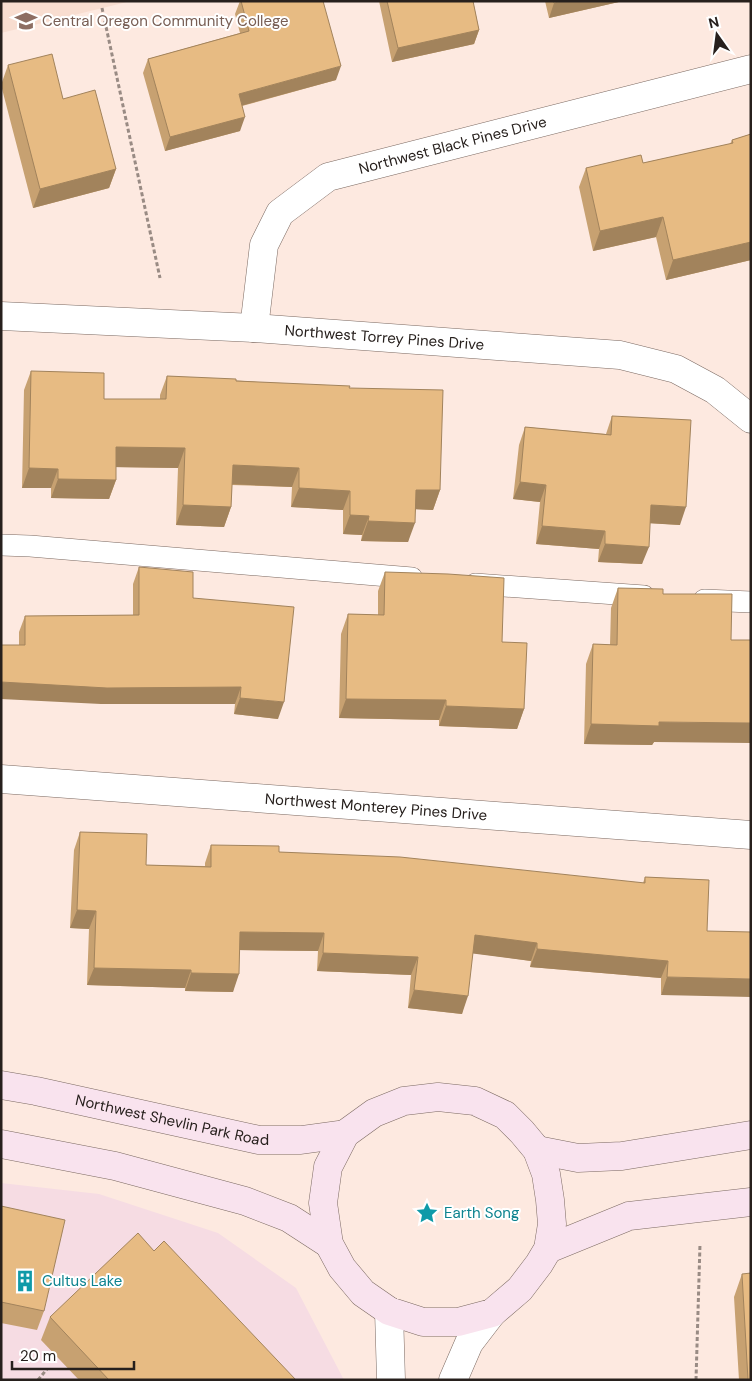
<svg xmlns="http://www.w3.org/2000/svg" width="752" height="1381" viewBox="0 0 752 1381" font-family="'DM Sans',sans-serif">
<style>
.commercial{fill:#f6dce3}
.built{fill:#f8ddd0}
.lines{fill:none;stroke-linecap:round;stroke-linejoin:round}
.service-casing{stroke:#7b6961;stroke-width:22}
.minor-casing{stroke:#7b6961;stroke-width:29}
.tertiary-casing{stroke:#7b6961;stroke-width:29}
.secondary-casing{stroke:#7b6961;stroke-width:29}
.path{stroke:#998b84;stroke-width:3;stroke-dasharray:4 2.5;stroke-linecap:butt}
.service{stroke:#fff;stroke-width:21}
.minor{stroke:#fff;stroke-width:28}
.tertiary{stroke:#fff;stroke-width:28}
.secondary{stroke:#f9e3ee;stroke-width:28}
.wall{fill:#c7a171}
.shaded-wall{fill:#a2835c}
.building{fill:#e7bb83;stroke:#a2835c}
.labels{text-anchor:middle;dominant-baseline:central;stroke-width:4;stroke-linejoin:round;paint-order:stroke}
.education-label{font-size:15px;fill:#785e54;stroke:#fff;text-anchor:start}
.street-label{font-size:15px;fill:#27201d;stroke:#fff}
.culture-label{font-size:15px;fill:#0d838f;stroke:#fff;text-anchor:start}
</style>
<rect width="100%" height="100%" fill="#fde9e0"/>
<path class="commercial" d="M1 1183 99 1194 218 1233 296 1288 344 1380H1Z"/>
<path class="built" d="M1 1H131L1 33Z"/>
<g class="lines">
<g class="service-casing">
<path id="service" d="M1 545 30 546 412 578
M475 584 644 596
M704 600 751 602"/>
</g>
<g class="minor-casing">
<g id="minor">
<path id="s1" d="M1 316 254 328 620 355 676 369 715 390 751 419"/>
<path id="s2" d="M254 328 264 245 280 213 328 177 751 69"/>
<path id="s3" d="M1 779 751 835"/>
</g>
</g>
<g class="tertiary-casing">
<path id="tertiary" d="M389 1311 391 1380
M453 1380 469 1343 492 1313"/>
</g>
<g class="secondary-casing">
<g id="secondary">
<path id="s4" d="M1 1085 36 1091 259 1140H301L345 1134"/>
<path d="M438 1097 475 1101 505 1115 522 1132 537 1150 546 1174 550 1200 552 1224 548 1249 539 1264 520 1289 492 1313 458 1322H423L389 1311 363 1293 342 1268 329 1244 323 1203 328 1167 345 1134 374 1113 404 1101Z"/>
<path d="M1 1144 115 1166 245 1201 289 1218 329 1244"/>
<path d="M537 1150 578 1158 622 1156 751 1135"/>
<path d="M548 1249 629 1216 751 1202"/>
</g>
</g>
<path class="path" d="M102 8 160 278
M38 1380 47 1369
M696 1380 700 1244"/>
<use href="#service" class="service"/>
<use href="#minor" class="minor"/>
<use href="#tertiary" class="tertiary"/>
<use href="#secondary" class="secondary"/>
</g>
<path class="wall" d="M240 1H323L336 80 242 106 240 131 165 151 143 73 148 59 240 33 235 14Z
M379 1H473L479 30 474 44 392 62Z
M545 1H623L549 18Z
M8 65 63 99 116 169 109 188 33 208 1 85Z
M751 134V260L666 280 656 237 593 251 579 187 586 168 643 163 730 144 732 140Z
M31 371 104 399H160V395L167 376 349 388 440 490 433 510 416 509 408 542 361 541 362 535 343 534V510L291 507 292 487 232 485 231 507 224 527 176 525 178 468 116 467V480L109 499 51 498V488H22L24 390Z
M612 416 680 525 650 523 642 564 598 562 599 549 536 544 540 502 513 499 519 445 525 427 606 434Z
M139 567 193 598 278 719 234 714 235 704H101L19 645V632L25 616 133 615V584Z
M385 572 502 642 524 709 517 729 439 726V720L339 718 341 634 348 614 378 615V591Z
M618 588 663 594 654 742 652 745 584 744 586 664 593 644 610 645 611 608Z
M80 832 146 865 205 866V863L211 845 279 852 643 883 645 877 709 880 661 995V978L530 967 531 961 473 953 462 1014 408 1008 411 975 317 971 318 951 239 950 233 992 185 991V988L87 985 89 929 70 928 74 850Z
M1 1206 44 1311 37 1330 1 1323Z
M154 1251 296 1380H79L41 1340 50 1317Z
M742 1274 751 1380H739L734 1297Z"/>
<path class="shaded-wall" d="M564 1H623L549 18 554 3Z
M479 30 474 44 392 62 398 48Z
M341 66 336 80 233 108 239 94Z
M245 117 240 131 165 151 170 137Z
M116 169 109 188 33 208 40 189Z
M663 217 656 237 593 251 600 231Z
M751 242V260L666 280 673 260Z
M116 447 185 448 178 468 109 467Z
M233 465 299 468 292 487 226 484Z
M29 468 58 469 51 488H22Z
M58 479 116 480 109 499 51 498Z
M520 482 546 485 540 502 513 499Z
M299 488 350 491 343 510 291 507Z
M416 490H440L433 510 409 509Z
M183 505 231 507 224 527 176 525Z
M651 505 686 507 680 525 645 523Z
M350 515 369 516 362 535 343 534Z
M368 521 415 523 408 542 361 541Z
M542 526 605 531 599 549 536 544Z
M605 544 649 547 642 564 598 562Z
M1 682 241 687 235 704H101L1 699Z
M240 698 284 702 278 719 234 714Z
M346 699 446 700 439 720 339 718Z
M446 706 524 709 517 729 439 726Z
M659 722 751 723V743L654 742 652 745 584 744 591 724Z
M77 910 96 911 89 929 70 928Z
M240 932 324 933 318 951 233 950Z
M475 935 537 943 531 961 469 953Z
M537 949 668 961 661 978 530 967Z
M323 953 418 957 411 975 317 971Z
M94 968 191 970 185 988 87 985Z
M191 973 239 974 233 992 185 991Z
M667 977 751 979V997L661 995Z
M414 990 468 996 462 1014 408 1008Z"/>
<path class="building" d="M241 1H323L341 66 239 94 245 117 170 137 148 59 249 31Z
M387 1H473L479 30 398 48Z
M553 1H564L554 3Z
M52 54 63 99 95 90 116 169 40 189 8 65Z
M751 134V242L673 260 663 217 600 231 586 168 641 155 643 163 733 143 732 140Z
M31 371 104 373V399H166L167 376 236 379V381L350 386 349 388 443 390 440 490H416L415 523 368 521 369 516 350 515V491L299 488V468L233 465 231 507 183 505 185 448 116 447V480L58 479V469L29 468Z
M612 416 691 420 686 507 651 505 649 547 605 544V531L542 526 546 485 520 482 525 427 611 435Z
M139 567 193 572V598L294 607 284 702 240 698 241 687 107 688 1 682V645H25V616L139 615Z
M385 572 448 574 504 578 502 642 527 643 524 709 446 706V700L346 699 348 614 384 615Z
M618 588 663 589V594H732L731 640H751V723L659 722V726L591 724 593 644 617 645Z
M80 832 147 834 146 865 211 867V845L279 846V852L400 857 645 883V877L709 880 707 931 751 932V979L667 977 668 961 537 949V943L475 935 468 996 414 990 418 957 323 953 324 933 240 932 239 974 191 973V970L94 968 96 911 77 910Z
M1 1206 65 1220 44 1311 1 1302Z
M138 1233 154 1251 164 1241 296 1380H109L50 1317Z
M751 1273V1380H748L742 1274Z"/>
<defs>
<g id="university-bare" transform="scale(1.725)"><path d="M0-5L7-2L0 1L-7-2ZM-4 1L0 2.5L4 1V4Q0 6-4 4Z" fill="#8d6e63" stroke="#fff" stroke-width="2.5" paint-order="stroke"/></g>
<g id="sight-bare" transform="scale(1.725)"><path d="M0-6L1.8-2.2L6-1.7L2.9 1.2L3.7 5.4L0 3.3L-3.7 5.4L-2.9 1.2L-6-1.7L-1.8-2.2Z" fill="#0f9aa8" stroke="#fff" stroke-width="2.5" paint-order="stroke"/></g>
<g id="building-bare" transform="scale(1.725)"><path d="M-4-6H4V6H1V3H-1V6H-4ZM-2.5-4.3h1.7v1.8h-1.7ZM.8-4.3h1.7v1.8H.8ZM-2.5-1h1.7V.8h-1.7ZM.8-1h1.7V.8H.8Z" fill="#0f9aa8" stroke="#fff" stroke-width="2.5" paint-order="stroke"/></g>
</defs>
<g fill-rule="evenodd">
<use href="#university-bare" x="26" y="21"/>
<use href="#sight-bare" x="427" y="1213"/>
<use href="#building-bare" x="25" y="1281"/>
</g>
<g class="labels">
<g class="education-label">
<text x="42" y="21">Central Oregon Community College</text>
</g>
<g class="street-label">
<text stroke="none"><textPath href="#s2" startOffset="308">Northwest Black Pines Drive</textPath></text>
<text stroke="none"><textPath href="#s1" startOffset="384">Northwest Torrey Pines Drive</textPath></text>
<text stroke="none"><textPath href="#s3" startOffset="376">Northwest Monterey Pines Drive</textPath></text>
<text stroke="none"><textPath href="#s4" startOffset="175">Northwest Shevlin Park Road</textPath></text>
</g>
<g class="culture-label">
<text x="444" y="1213">Earth Song</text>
<text x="42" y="1281">Cultus Lake</text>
</g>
</g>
<rect width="752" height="1381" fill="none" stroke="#27201d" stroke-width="5"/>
<g transform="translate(717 35) rotate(346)" stroke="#ffffff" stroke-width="4" paint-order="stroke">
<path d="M0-4L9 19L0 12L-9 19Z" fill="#27201d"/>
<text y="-8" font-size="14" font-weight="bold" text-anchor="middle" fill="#27201d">N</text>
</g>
<path d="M12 1361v8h122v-8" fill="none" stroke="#27201d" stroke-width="2.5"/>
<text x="20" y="1361" font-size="15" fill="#27201d" stroke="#ffffff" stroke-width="4" paint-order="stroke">20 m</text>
</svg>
